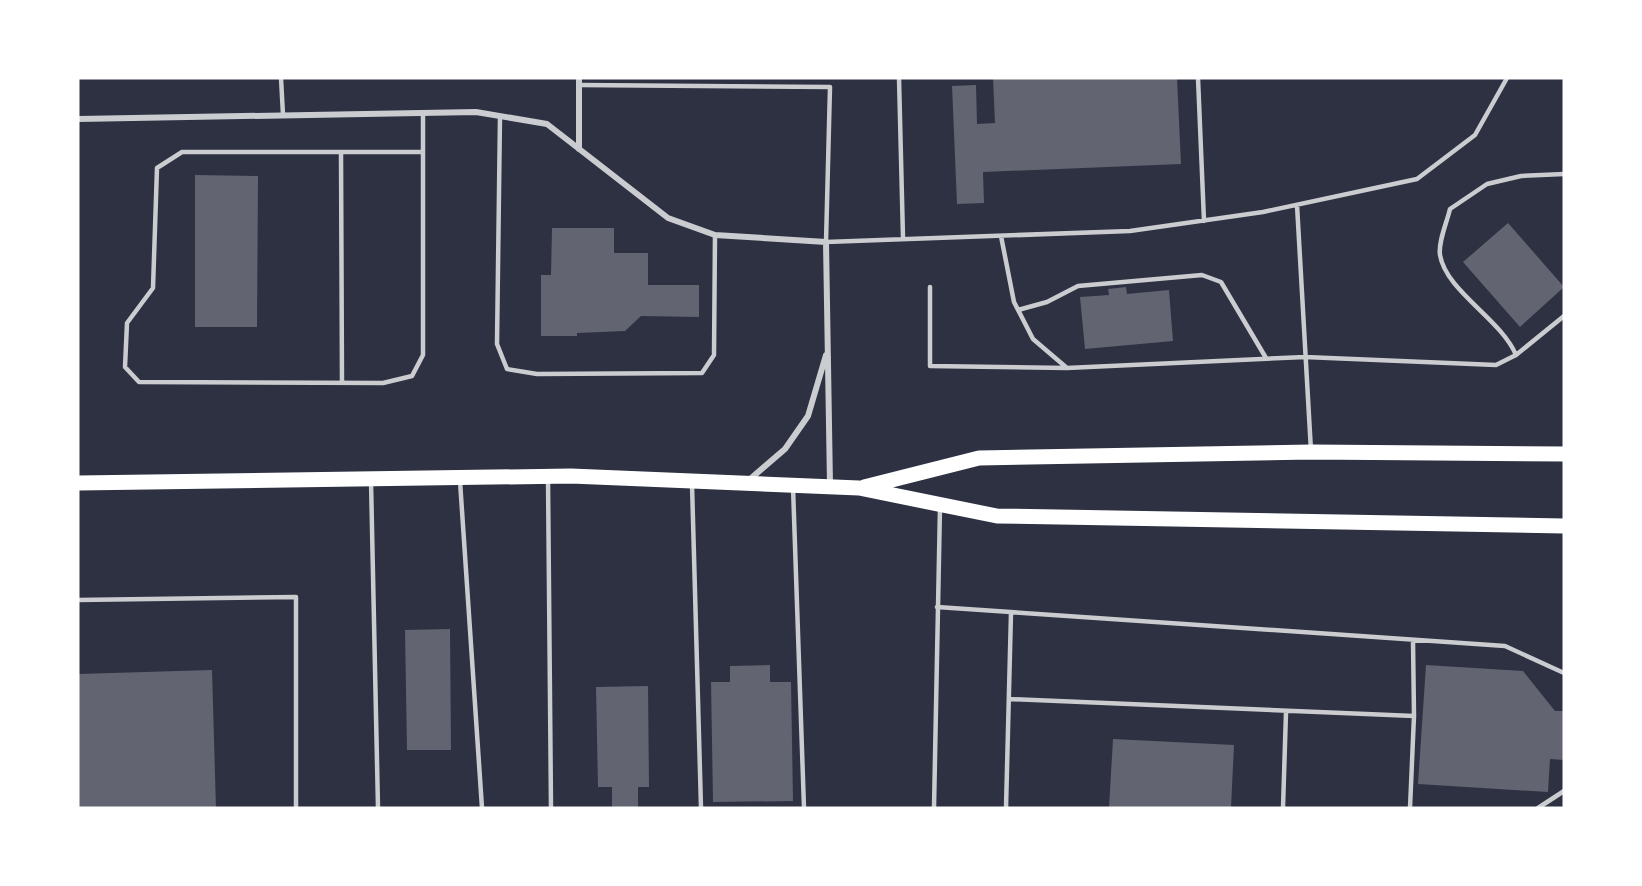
<svg xmlns="http://www.w3.org/2000/svg" width="1642" height="886" viewBox="0 0 1642 886" font-family="'Noto Sans',sans-serif">
<style>
.building{fill:#626471}
.lines{fill:none;stroke-linecap:round;stroke-linejoin:round}
.service{stroke:#caccd0;stroke-width:4.5}
.minor{stroke:#caccd0;stroke-width:6}
.primary{stroke:#fff;stroke-width:15}
</style>
<rect width="100%" height="100%" fill="#2d3142"/>
<path class="building" d="M993 78H1177L1181 164 983 172 984 203 957 204 952 86 976 85 977 124 995 123Z
M195 175 258 176 257 327H195Z
M1508 223 1564 287 1520 327 1463 262Z
M552 228H614V253H648V285H699V317L641 316 625 331 577 333V336H541V275H551Z
M1126 287 1127 294 1169 290 1173 341 1085 349 1080 297 1109 295 1108 289Z
M450 629 451 750H407L405 630Z
M770 665V682H791L793 801 713 802 711 682H730V666Z
M1426 665 1523 671 1555 711H1564V760L1550 759 1548 792 1418 784Z
M212 670 216 808H78V674Z
M648 686 649 787H638V808H612V787H598L596 687Z
M1113 739 1234 745 1231 808H1109Z"/>
<g class="lines">
<path class="service" d="M281 78 283 115
M899 78 903 238
M1198 78 1204 221
M579 85 830 87 826 242 1130 231 1263 212 1417 179 1475 135 1507 78
M423 113V355L412 376 383 383 139 382 125 367 127 323 153 288 157 168 182 152H423
M500 116 497 344 507 369 537 374 702 373 714 355 715 235
M341 152 342 383
M1297 205 1311 451
M1001 236 1014 302 1033 339 1067 368 1305 357 1496 365 1516 355 1564 316
M930 287V366L1067 368
M1018 310 1047 302 1078 286 1202 275 1221 282 1266 358
M1516 355C1501 319 1446 291 1440 255 1438 242 1447 222 1450 209L1487 184 1521 176 1564 174
M548 478 551 808
M371 481 378 808
M460 481 482 808
M692 484 701 808
M793 487 804 808
M78 600 296 597V808
M937 607 1505 646 1564 673
M1009 699 1414 716
M934 808 940 507
M1006 808 1011 613
M1283 808 1286 712
M1410 808 1414 716 1413 640
M1538 808 1564 791"/>
<path class="minor" d="M78 119 476 112 547 124 668 218 715 235 826 242 830 485
M579 149V78
M749 480 785 449 808 416 826 355"/>
<path class="primary" d="M78 483 571 476 859 488 997 516 1564 526
M864 487 979 458 1311 452 1564 454"/>
</g>
<rect width="1642" height="886" fill="none" stroke="#ffffff" stroke-width="159"/>
</svg>
